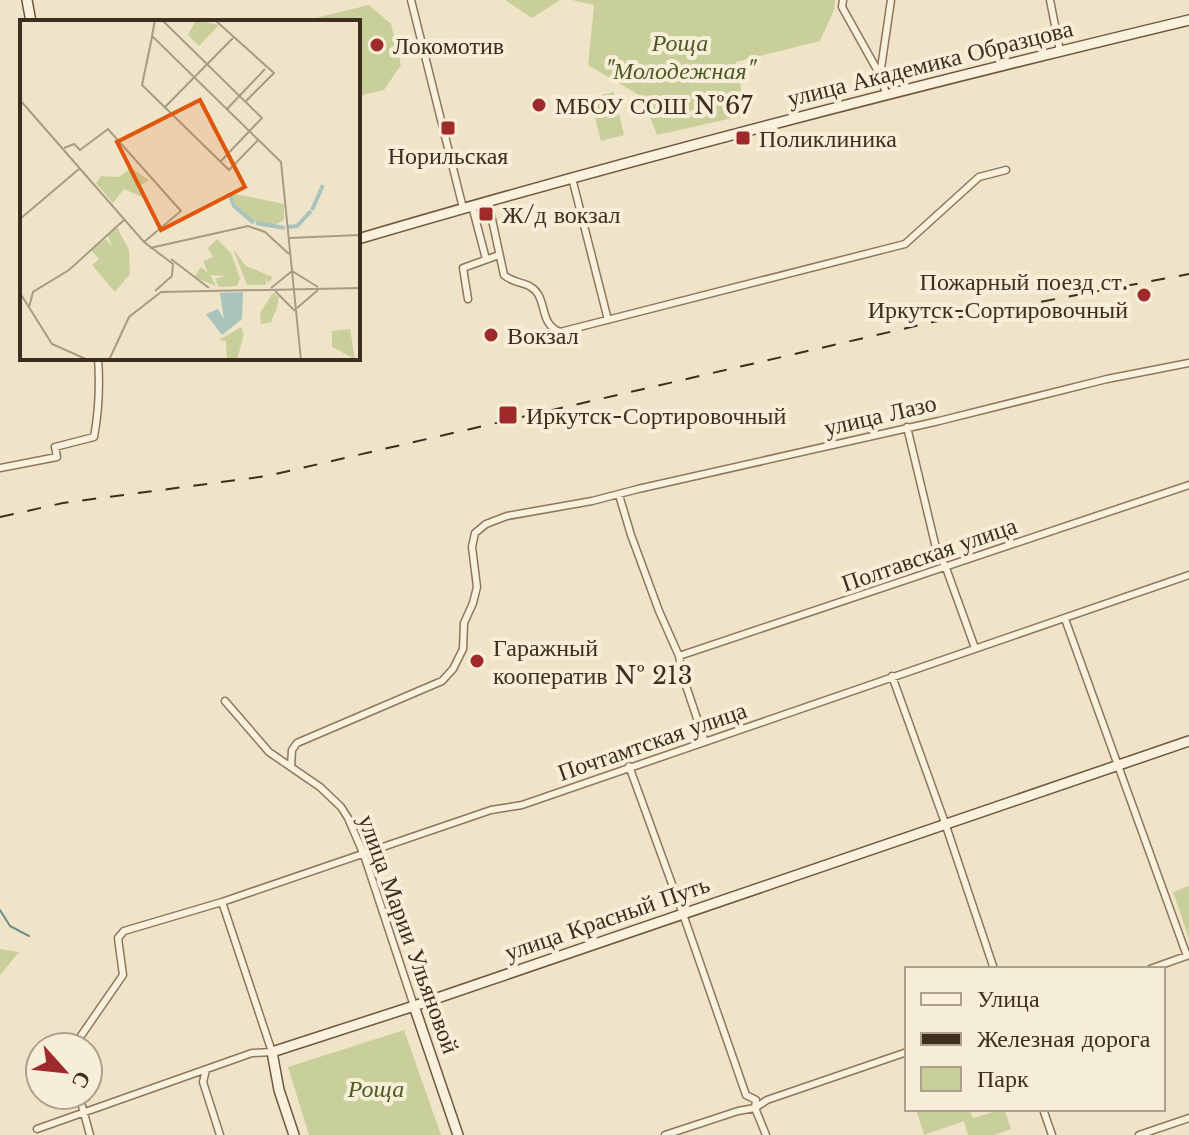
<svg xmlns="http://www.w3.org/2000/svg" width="1189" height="1135" viewBox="0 0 1189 1135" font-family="'Libre Baskerville',serif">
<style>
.green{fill:#c9cf9b}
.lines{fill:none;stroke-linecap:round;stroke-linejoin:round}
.stream{stroke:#6f938a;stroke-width:2}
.street-casing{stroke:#8d765c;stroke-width:9}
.secondary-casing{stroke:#6f573f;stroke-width:12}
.street{stroke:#faf1dc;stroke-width:6}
.secondary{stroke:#faf1dc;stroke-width:9}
.rail{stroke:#3d2e20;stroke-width:2;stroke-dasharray:14 14;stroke-linecap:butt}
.poi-dot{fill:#9e2a2b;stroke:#f7eed8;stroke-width:3}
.labels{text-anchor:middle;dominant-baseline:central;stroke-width:8;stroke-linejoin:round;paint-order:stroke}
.park-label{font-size:24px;font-style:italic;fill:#4d5a26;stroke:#f7eed8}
.poi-label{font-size:24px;fill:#3d2e20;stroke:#f7eed8;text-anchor:start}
.street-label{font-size:24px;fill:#3d2e20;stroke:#f7eed8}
.inset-river{fill:none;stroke:#a9c4bc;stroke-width:4}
.inset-road{fill:none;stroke:#a89b85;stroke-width:2}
.view{fill:#df570d;fill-opacity:0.15;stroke:#df570d;stroke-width:4}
.inset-edge{fill:none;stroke:#3d2e20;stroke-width:4}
</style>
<rect width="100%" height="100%" fill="#f0e4c8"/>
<path class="green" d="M505 0H560L532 18Z
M572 0H835L834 10 820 41 736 62 746 115 657 135 642 97 588 65 594 5Z
M369 5 391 24 401 65 384 90 358 96V22H299Z
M614 92 624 135 601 141 590 98Z
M1189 886V939L1173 892Z
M0 949 19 952 0 975Z
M404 1030 441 1135H309L288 1067Z
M916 1109H969L973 1118 1004 1109 1011 1129 994 1135H968L964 1121 924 1135Z"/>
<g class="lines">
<path class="stream" d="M0 910 10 926 29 936"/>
<g class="street-casing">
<path id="street" d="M411 0 463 208
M843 0 842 7 880 75 887 96
M1050 0 1060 51
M880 75 891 0
M572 178 608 320
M488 201 504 275C515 285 530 281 538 294 546 308 542 325 560 332L905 244 979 177 1006 170
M472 206 486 259
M468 299 463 268 499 255
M907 427 936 548 946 568 975 648
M0 468 57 457 55 447 94 437C99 410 100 385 98 358
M619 495 631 535 659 611 679 656 682 674 705 742
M1065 619 1187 956
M679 656 1189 485
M892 676 944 820 994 969
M225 701 269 752 320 787 341 807 348 818 364 855 414 1006
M629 766 684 917 746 1095 756 1100 755 1108 766 1135
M291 767 292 750 297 743 442 681 453 669 463 649 464 623 473 603 477 587 472 547 475 533 486 524 507 516 592 501 638 489 939 421 1107 379 1189 363
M1150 969 1189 955
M75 1047 76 1043 123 975 118 938 124 931 222 902 491 810 522 805 1189 575
M206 1070 203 1082 220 1135
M79 1095 90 1135
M1043 1109 1052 1135
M37 1129 252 1053 272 1052 222 902
M665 1135 738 1111 755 1108 767 1100 907 1052
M1139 1135 1189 1118"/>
</g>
<g class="secondary-casing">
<path id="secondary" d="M27 0 31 22
M358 239C633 158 910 87 1189 20
M414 1006 458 1135
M294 1135 279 1090 272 1052 414 1006 1189 741"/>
</g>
<use href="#street" class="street"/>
<use href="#secondary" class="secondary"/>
<path class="rail" d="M0 517 63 503 267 476 933 322 1189 274"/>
</g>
<g class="poi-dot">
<circle cx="377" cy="45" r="8"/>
<circle cx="539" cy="105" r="8"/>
<rect x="440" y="120" width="16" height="16" rx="4"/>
<rect x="735" y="130" width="16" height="16" rx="4"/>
<rect x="478" y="206" width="16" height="16" rx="4"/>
<circle cx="1144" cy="295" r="8"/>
<circle cx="491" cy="335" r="8"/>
<rect x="498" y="405" width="20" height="20" rx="4"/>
<circle cx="477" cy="661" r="8"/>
</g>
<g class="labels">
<g class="park-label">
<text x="680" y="42">Роща<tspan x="680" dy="28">"Молодежная"</tspan></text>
<text x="376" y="1088">Роща</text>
</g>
<g class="poi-label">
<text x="393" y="45">Локомотив</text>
<text x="555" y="105">МБОУ СОШ №67</text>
<text x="759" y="138">Поликлиника</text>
<text x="448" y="155" text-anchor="middle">Норильская</text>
<text x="502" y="214">Ж/д вокзал</text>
<text x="1128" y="281" text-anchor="end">Пожарный поезд ст.<tspan x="1128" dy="28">Иркутск-Сортировочный</tspan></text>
<text x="507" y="335">Вокзал</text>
<text x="526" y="415">Иркутск-Сортировочный</text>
<text x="493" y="647">Гаражный<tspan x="493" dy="28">кооператив № 213</tspan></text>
</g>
<g class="street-label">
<text transform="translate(930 63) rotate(-14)">улица Академика Образцова</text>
<text transform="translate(880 415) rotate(-13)">улица Лазо</text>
<text transform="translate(929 554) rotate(-19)">Полтавская улица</text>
<text transform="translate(652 741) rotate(-19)">Почтамтская улица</text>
<text transform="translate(607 918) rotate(-19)">улица Красный Путь</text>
<text transform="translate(409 934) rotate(70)">улица Марии Ульяновой</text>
</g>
</g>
<g transform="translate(20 20)">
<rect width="340" height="340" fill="#f0e4c8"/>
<path d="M176 0 199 5 179 26 168 15ZM111 148 129 160 120 166 122 177 104 169 93 183 76 163 81 156 99 157ZM211 173 264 184V200L251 207 233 201 215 184ZM97 207 109 230 110 254 95 272 72 245 79 239 71 230 86 219 92 227 88 215ZM197 219 211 233 220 258 217 266 199 267 195 259 205 256 190 255 196 266 174 257 181 247 188 253 183 241 193 237 188 228ZM213 229 226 246 253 257 248 263 246 258V265H227ZM253 273 259 277 257 288 251 302 241 304 240 293ZM221 307 224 314 217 340H207L206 321 199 320ZM330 309 335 339 312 327V311Z" fill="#c9cf9b"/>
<path d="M223 272 222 299 202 315 186 294 198 289 204 299 200 273Z" fill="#a9c4bc"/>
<path class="inset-river" d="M209 173 214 186 234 203M292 190 303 165M236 203 265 208M268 207 277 206 291 191"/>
<path class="inset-road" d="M135 0 132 16 261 142 281 340M142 0 242 98 200 142M195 0 254 53 225 82M132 17 122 65 209 150 239 119M0 80 124 222 153 244M144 88 213 18M207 89 245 49M44 128 54 124 60 130 88 109 161 191 124 222M0 199 59 149M269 218 340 215M130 228 228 206 245 212 269 234M151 239 189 268M272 251 298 267M251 268 272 251M135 271 152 256 153 243M255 271 275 291M0 273 32 324 68 340M9 287 13 272 49 250 104 200M277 288 298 270M89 340 109 297 141 272 340 268"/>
<path class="view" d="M180 80 225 167 141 210 97 122Z"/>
<rect width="340" height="340" class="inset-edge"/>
</g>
<rect x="905" y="967" width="260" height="144" fill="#f7eed8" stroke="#ada18e" stroke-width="2"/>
<rect x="921" y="993" width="40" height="12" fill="#faf1dc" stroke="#ada18e" stroke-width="2"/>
<text x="977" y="1007" font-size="24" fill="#3d2e20">Улица</text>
<rect x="921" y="1033" width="40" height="12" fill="#3d2e20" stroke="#ada18e" stroke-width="2"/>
<text x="977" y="1047" font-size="24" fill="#3d2e20">Железная дорога</text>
<rect x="921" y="1067" width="40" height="24" fill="#c9cf9b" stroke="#ada18e" stroke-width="2"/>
<text x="977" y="1087" font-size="24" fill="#3d2e20">Парк</text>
<g transform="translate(64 1071) rotate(117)"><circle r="38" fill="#f7eed8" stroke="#ada18e" stroke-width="2"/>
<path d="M0-6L14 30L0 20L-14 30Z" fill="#9e2a2b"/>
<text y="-12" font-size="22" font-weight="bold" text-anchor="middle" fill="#3d2e20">С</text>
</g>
</svg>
